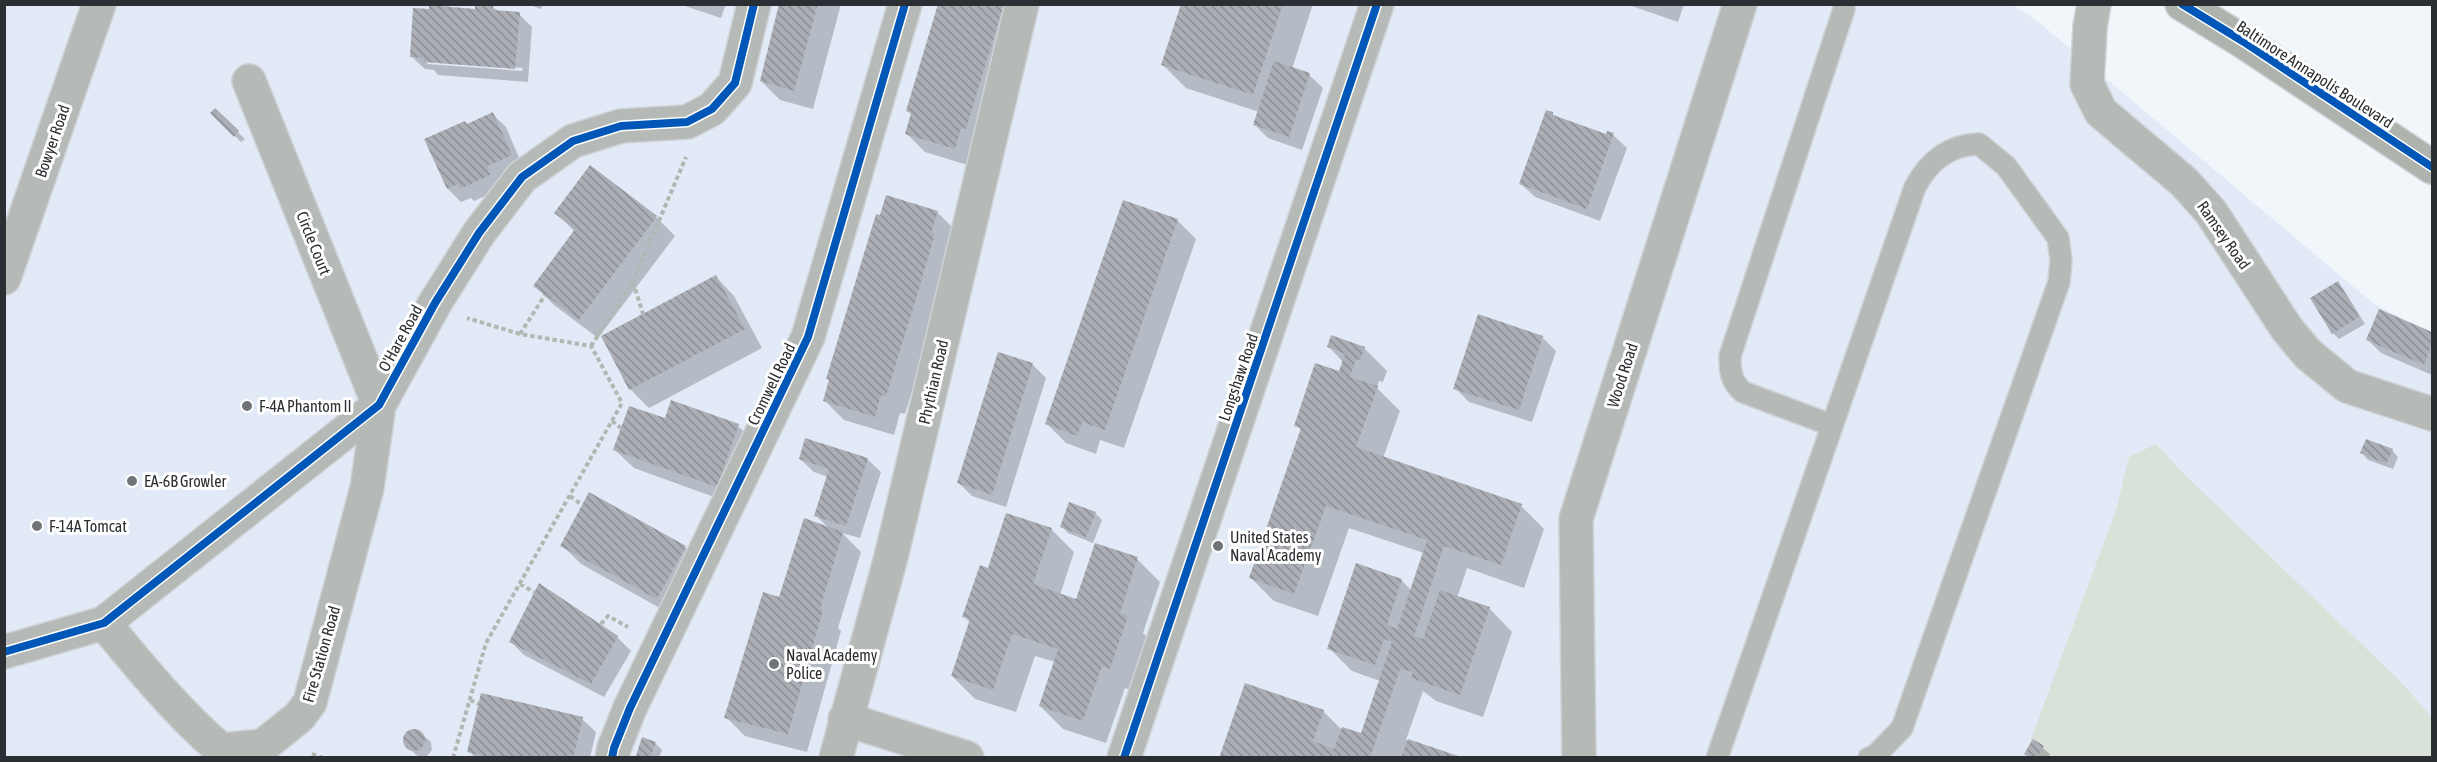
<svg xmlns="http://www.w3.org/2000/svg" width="2437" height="762" viewBox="0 0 2437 762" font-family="'Asap Condensed',sans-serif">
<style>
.built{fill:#e1eaf6}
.garden{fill:#d9e2d9}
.shadow{fill:#0003;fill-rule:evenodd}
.building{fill:url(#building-back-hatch)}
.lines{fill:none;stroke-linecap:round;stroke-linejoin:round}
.lane-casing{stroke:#ced2d6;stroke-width:24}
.street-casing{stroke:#ced2d6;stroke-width:36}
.primary-casing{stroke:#ced2d6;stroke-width:36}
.path{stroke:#b3b7b4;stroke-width:4;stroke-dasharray:4.5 3;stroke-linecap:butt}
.lane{stroke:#b6bab6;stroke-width:21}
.street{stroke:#b6bab6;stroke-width:33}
.primary{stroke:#aeb3ae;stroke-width:33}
.cycleway-casing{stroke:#fff;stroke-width:11}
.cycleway{stroke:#0057b8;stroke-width:8}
.poi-dot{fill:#707478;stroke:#fff;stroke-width:2}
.labels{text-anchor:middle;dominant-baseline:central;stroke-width:6;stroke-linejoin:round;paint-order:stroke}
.street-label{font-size:16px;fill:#2b2e32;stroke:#fff}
.poi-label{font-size:16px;fill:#2b2e32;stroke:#fff;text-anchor:start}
</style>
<defs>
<pattern id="building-back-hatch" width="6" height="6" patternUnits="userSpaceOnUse" patternTransform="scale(1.5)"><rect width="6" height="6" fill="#acaeb6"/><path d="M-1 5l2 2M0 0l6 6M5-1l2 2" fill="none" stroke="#8c8e95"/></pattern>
</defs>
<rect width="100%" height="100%" fill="#f1f6fb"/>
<path class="built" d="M4 5H2014L2041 24 2374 304 2432 334V757H5Z"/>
<path class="garden" d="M2156 444 2184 474 2399 680 2432 717V757L2024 758 2116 510 2129 457Z"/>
<path class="shadow" d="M527 4H543L541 9Z
M679 4H726L721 18Z
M780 4H841L813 109 780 100 761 81Z
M940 4H1028L974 167 925 152 906 133 912 115 908 111Z
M1182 4H1313L1292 69 1309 75 1323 88 1302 150 1268 138 1255 125 1259 112 1186 88 1163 65Z
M1626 4H1684L1678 22Z
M492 6 499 12 519 14 532 27 528 82 438 75 434 70 425 69 411 56 476 10ZM424 60 523 68 522 71 428 64Z
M215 110 245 139 241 142 212 113Z
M492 114 506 127 524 169 503 188 474 201 471 198 461 202 448 189 468 125Z
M1552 114 1556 117 1607 136 1613 135 1627 148 1600 221 1535 197 1521 184Z
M590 168 656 217 675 236 598 338 554 305 535 286 575 232 556 213Z
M937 212 956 231 933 321 905 414 900 413 894 435 844 420 825 401 881 217Z
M1177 220 1196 239 1124 448 1100 440 1096 454 1066 443 1047 424Z
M716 277 734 296 762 348 649 408 630 389Z
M2338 283 2344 290 2365 324 2339 339 2333 333Z
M2380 311 2432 333V375L2381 353 2367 339Z
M1542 337 1556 351 1532 422 1469 402 1455 388Z
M1329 347 1364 348 1387 371 1383 382 1379 381 1377 388 1400 411 1383 458 1521 506 1544 529 1524 588 1467 568 1457 598 1489 608 1512 632 1483 717 1436 701 1423 691 1406 740 1458 758H1221L1323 711 1342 730 1362 735 1380 681 1352 671 1329 648 1401 580 1411 590 1424 553 1349 528 1318 616 1274 601 1251 578 1302 431 1296 425 1340 373 1343 362Z
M1032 364 1046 378 1006 507 972 496 959 483Z
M666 420 738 426 757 445 736 505 634 468 615 450Z
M2392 450 2398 457 2393 469 2368 460 2362 453Z
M800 459H867L881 472 860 538 842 533 861 552 838 628 841 631 807 752 745 736 726 717 780 599 829 528 816 516 828 477 814 472Z
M1095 513 1102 520 1093 543 1068 533 1061 526Z
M1051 529 1074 552 1060 595 1077 601 1137 559 1160 582 1143 633 1150 640 1133 691 1125 688 1106 743 1063 729 1040 706 1055 662 1035 656 1016 712 975 699 952 676 970 623 964 616 988 570Z
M562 545 685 547 704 566 676 617 581 564Z
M617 637 631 651 604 697 524 655 511 642Z
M582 719 596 732 590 758H475L469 751Z
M417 730 431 742 432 750 427 756 419 757 405 745 404 737 410 731Z
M2034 741 2050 754 2048 758H2030Z
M655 743 662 750 659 758H639L637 756Z"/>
<path class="building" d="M475 4H493V10L520 12 515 69 423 62 424 58 410 57 413 8 429 9V5L475 9Z
M779 4H818L794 91 760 81Z
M938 4H1004L966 129 961 128 955 149 905 134 911 113 906 111Z
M1181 4H1283L1253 95 1161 65Z
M1274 61 1310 73 1289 137 1253 125Z
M215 108 239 131 234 137 210 113Z
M1546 110 1553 112V115L1606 134 1607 131 1614 133 1587 209 1519 184Z
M493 112 512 155 487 166 490 175 460 189 458 184 447 189 424 139 465 121 467 124Z
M590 165 657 216 579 320 533 286 575 229 554 213Z
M886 195 938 211 931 233 935 234 915 302 886 396 881 395 875 417 823 401 829 380 826 379 876 214 880 215Z
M1123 200 1178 219 1105 430 1082 422 1077 436 1045 424Z
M716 275 745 329 629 390 601 336Z
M2338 281 2359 317 2332 334 2310 298Z
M2379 309 2432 332V344L2424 365 2366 340Z
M1478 314 1543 336 1519 410 1453 389Z
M1331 335 1365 347 1360 360 1356 359 1350 377 1378 386 1356 447 1522 504 1501 565 1444 546 1414 636 1423 639 1440 590 1490 607 1460 695 1411 678 1413 672 1400 669 1370 758H1219L1245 683 1324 710 1313 741 1334 749 1342 727 1361 733 1392 642 1384 639 1375 665 1327 649 1356 563 1402 579 1387 625 1397 629 1427 540 1326 506 1294 594 1249 578 1301 428 1294 426 1315 363 1339 371 1345 354 1327 347Z
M998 352 1033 363 992 495 957 483Z
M671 400 739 424 717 487 613 450 629 406 665 418Z
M805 438 868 458 846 526 814 516 829 469 799 459Z
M2366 439 2393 449 2386 464 2360 453Z
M589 492 686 546 657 599 560 546Z
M1069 502 1096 512 1086 537 1060 527Z
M1006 513 1052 528 1033 584 1076 599 1095 543 1138 557 1120 613 1128 616 1110 669 1102 666 1083 721 1039 706 1058 649 1012 634 993 690 951 676 970 619 962 617 980 565 988 568Z
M804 518 843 532 820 609 823 610 788 734 724 718 763 592 779 597Z
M539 583 618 636 591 684 509 642Z
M481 693 583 717 573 758H492L467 752Z
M403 740a11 11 0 1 1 22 0a11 11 0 1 1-22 0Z
M642 737 656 742 650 758 636 756Z
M1408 739 1461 757V758H1401Z
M2033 739 2044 746 2037 758H2030L2024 754Z"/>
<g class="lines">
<g class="lane-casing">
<path id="lane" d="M1831 425 1743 392C1731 381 1730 373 1730 356L1844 9
M1717 758 1915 187C1929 161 1948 145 1979 144L2006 166 2058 238 2061 260 2059 282 1902 728 1876 755 1869 758"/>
</g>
<g class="street-casing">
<path id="street" d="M2094 4 2090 27 2087 84 2101 112 2184 182 2211 212 2287 329 2308 354 2347 386 2432 414
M4 278 99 4
M104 623C141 668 177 712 221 750L263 746 300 716 310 702 367 488 379 405 249 81
M4 652 104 623 379 405 435 303 479 233 522 177 573 141 621 126 687 122 712 109 735 83 754 4
M845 719 967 758
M612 758 614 748 630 708 808 337 905 4
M836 758 891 557 1022 4
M1124 758 1377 4
M1579 758 1576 519 1740 4"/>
</g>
<g class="primary-casing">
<path id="primary" d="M2182 4 2244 42 2432 167"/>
</g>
<path class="path" d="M633 282 643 314
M520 334 545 295
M591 346 633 282 686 157
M612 421 621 428
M570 496 582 505
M520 584 534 592
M601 624 608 616 628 627
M470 700 479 704
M312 754 323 758
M453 758 486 643 622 403 591 346 520 334 467 318"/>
<use href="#lane" class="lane"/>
<use href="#street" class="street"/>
<use href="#primary" class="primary"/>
<g class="cycleway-casing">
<path id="cycleway" d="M2182 4 2244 42 2432 167
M4 652 104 623 379 405 435 303 479 233 522 177 573 141 621 126 687 122 712 109 735 83 754 4
M612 758 614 748 630 708 808 337 905 4
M1124 758 1377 4"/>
</g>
<use href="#cycleway" class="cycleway"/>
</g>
<g class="poi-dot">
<circle cx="247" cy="406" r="6"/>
<circle cx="132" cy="481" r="6"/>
<circle cx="37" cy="526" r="6"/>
<circle cx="1218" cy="546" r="6"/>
<circle cx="774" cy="664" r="6"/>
</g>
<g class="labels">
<g class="street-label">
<text transform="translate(2315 74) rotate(33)">Baltimore Annapolis Boulevard</text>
<text transform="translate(52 141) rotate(-71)">Bowyer Road</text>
<text transform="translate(2224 235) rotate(55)">Ramsey Road</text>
<text transform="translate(314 243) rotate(68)">Circle Court</text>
<text transform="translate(400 338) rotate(-61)">O'Hare Road</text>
<text transform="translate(1622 375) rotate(-72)">Wood Road</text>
<text transform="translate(1238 377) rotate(-71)">Longshaw Road</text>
<text transform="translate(933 382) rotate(-77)">Phythian Road</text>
<text transform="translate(771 384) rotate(-64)">Cromwell Road</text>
<text transform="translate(321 654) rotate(-74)">Fire Station Road</text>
</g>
<g class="poi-label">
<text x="259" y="406">F-4A Phantom II</text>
<text x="144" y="481">EA-6B Growler</text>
<text x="49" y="526">F-14A Tomcat</text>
<text x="1230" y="537">United States<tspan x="1230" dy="18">Naval Academy</tspan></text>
<text x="786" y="655">Naval Academy<tspan x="786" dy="18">Police</tspan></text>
</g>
</g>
<rect width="2437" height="762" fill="none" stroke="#2b2e32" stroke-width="12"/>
</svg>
